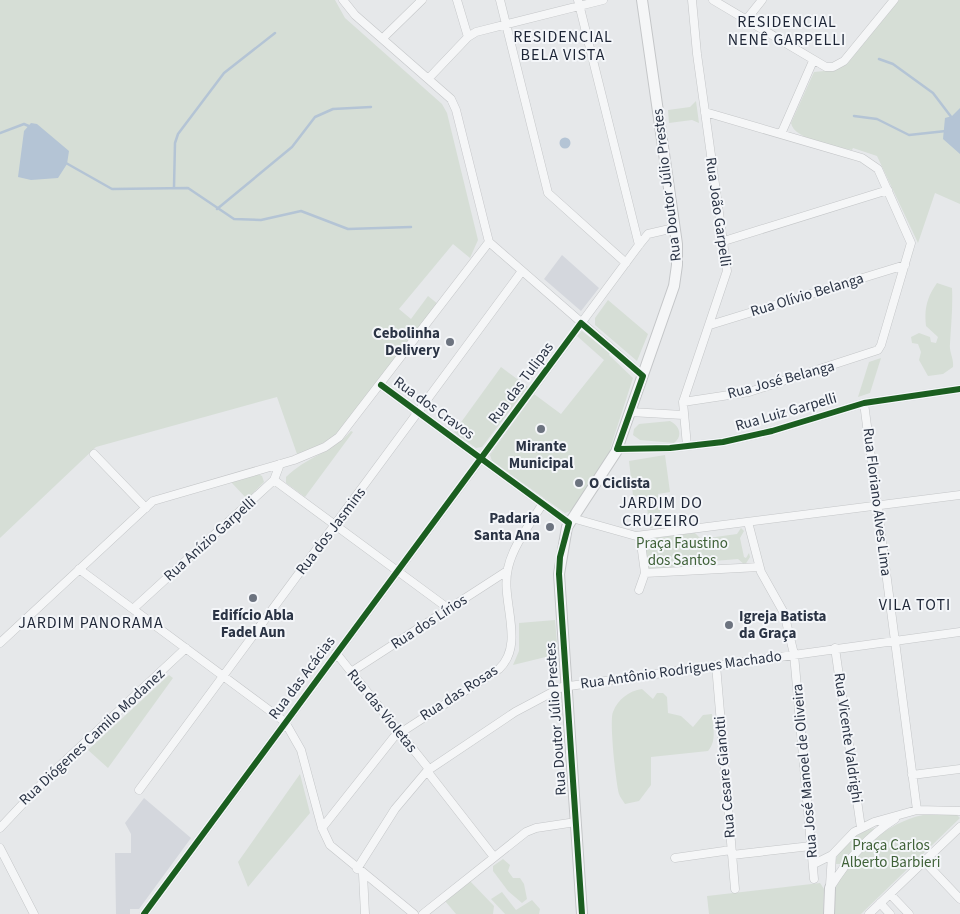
<svg xmlns="http://www.w3.org/2000/svg" width="960" height="914" viewBox="0 0 960 914" font-family="'Source Sans 3',sans-serif">
<style>
.built{fill:#d4d7dd}
.green{fill:#d6ded6}
.water{fill:#b4c4d5}
.lines{fill:none;stroke-linecap:round;stroke-linejoin:round}
.stream{stroke:#b4c4d5;stroke-width:2.5}
.minor-casing{stroke:#c4c6c8;stroke-width:9}
.tertiary-casing{stroke:#c4c6c8;stroke-width:12}
.minor{stroke:#f5f6f7;stroke-width:8}
.tertiary{stroke:#f5f6f7;stroke-width:10}
.cycleway-casing{stroke:#f4f6f9;stroke-width:9}
.cycleway{stroke:#1b5e20;stroke-width:6}
.poi-dot{fill:#6c737f;stroke:#f4f6f9;stroke-width:2}
.labels{text-anchor:middle;dominant-baseline:central;stroke-width:4;stroke-linejoin:round;paint-order:stroke}
.street-label{font-size:15px;fill:#2b3445;stroke:#f4f6f9}
.poi-label{font-size:15px;font-weight:bold;fill:#2b3445;stroke:#f4f6f9;text-anchor:end}
.park-label{font-size:15px;fill:#3f6138;stroke:#f4f6f9}
.neighbourhood-label{font-size:16px;letter-spacing:1px;fill:#1d2536;stroke:#f4f6f9}
</style>
<rect width="100%" height="100%" fill="#e6e8ea"/>
<path class="built" d="M562 255 599 288 581 311 544 279Z
M144 798 191 838 139 909H130V914H116L115 853H131V834L125 823Z"/>
<path class="green" d="M0 0H335L345 18 442 104 447 113 478 240 470 258 453 244 399 309 411 319 428 296 438 304 337 434 315 448 297 454 277 397 96 447 0 538Z
M899 0H960V204L935 193 918 243 877 156 853 148 852 150C836 146 794 140 791 123L814 72 835 70 848 63Z
M696 101 699 123 692 120 669 123 668 110 690 107Z
M937 283 952 288C953 307 951 325 950 344 949 352 954 358 953 367L943 374 928 376 919 360 921 352 918 344 912 343 911 337 919 333 930 337 931 342 936 343 938 337 926 326C924 309 927 297 937 283Z
M608 300 648 334 637 361 595 325V318Z
M582 331 610 353 609 355 633 378 610 449 611 450 571 511 565 513 492 461 490 455 534 394 561 414 604 360 577 336Z
M881 358 870 393 858 397 869 362Z
M501 367 528 387 482 447 476 448 454 432Z
M670 421C680 426 683 436 674 443L640 440 633 435 634 429 639 424Z
M351 431 353 432 305 497 286 483V477C306 457 333 452 351 431Z
M665 455 670 492 658 494 662 527 650 528 645 495 633 496 629 461Z
M258 474 262 476 264 482 247 499 231 482Z
M741 528 744 531 740 538 744 557 746 558 749 553 750 557 745 565 738 559 714 561 713 562 717 566 650 570 648 568 645 544 650 538 695 533 701 539 737 534Z
M555 620 558 654 513 665 519 651V623Z
M169 675 173 678 108 768 88 750Z
M642 689 653 699 657 693H663L667 697 668 713 681 716 693 727 703 715 712 714C713 728 717 740 708 751L651 757V785L639 801 625 804C623 801 620 797 619 794 616 784 609 720 613 712 618 699 629 691 642 689Z
M300 774 310 813 248 887 238 862Z
M923 815H957L960 818 861 914H833C834 906 832 895 835 887 849 854 888 822 923 815Z
M875 828 840 864H836C834 849 861 830 875 828Z
M503 859 510 865 508 871 513 878H520L524 884 527 899 522 903 508 891 493 871V866Z
M470 881 494 906 493 914H456L445 901Z
M820 883 824 889 823 914H709L707 896Z
M502 892 516 910 532 900 540 909 539 914H505L491 899Z"/>
<path class="water" d="M960 108V154L943 139 945 118 952 116Z
M31 123 37 124 69 151 67 164 58 178 31 180 18 177 24 131Z
M559.5 143a5.5 5.5 0 1 1 11 0a5.5 5.5 0 1 1-11 0Z"/>
<g class="lines">
<path class="stream" d="M879 59 893 64 933 93 952 118
M854 116 877 119 909 135 946 131
M0 133 24 124 31 127
M66 163 112 189 188 188 234 219 261 220 301 211 348 229 411 227
M174 187 175 143 178 134 224 73 275 33
M217 209 292 147 315 117 333 109 371 107"/>
<g class="minor-casing">
<path id="minor" d="M343 0 355 15 451 99 456 110 489 242
M457 0 468 37
M500 0 548 193 626 263
M578 0 639 245
M713 0 826 67H833L844 61 894 0
M746 20 762 0
M383 38 422 0
M429 78 468 37 476 32 603 0
M781 134 813 61
M724 241 888 190
M489 242 643 376
M710 325 905 265
M381 385 569 523
M683 402 749 392 878 350 881 345 911 243 878 169 862 158 705 112
M864 403 917 810
M630 412 683 415
M687 446 683 402 727 271 697 54 692 0
M617 449 670 448 723 442 772 431 864 403 960 389
M94 454 146 508
M274 480 449 609
M572 518 636 536 960 495
M748 522 761 572 784 613 794 654 814 879
M640 536 645 573 759 567
M79 569 285 722 301 750 322 828 330 845 414 914
M639 590 645 573
M133 609 274 480 280 464
M0 643 153 501 294 460 325 447 339 437 489 242
M835 648 861 828
M336 653 429 769
M716 665 735 889
M351 672 507 571
M427 771 494 857
M912 775 960 769
M139 790 522 271
M0 828 50 775 186 648
M322 828 394 737 499 669C526 643 500 601 508 568 513 545 531 523 543 503
M0 848 34 914
M732 855 811 846
M675 858 731 850
M924 861 960 899
M814 864 832 855 854 832 874 822 917 810 960 811
M357 869 395 809 427 771 515 712 562 687 960 632
M363 874 365 914
M830 885 832 855
M830 888C847 860 868 836 895 819
M890 894 909 914
M880 903 890 914
M144 914 639 245 648 234 674 228
M423 914 526 832 536 828 576 822
M869 914 960 827"/>
</g>
<g class="tertiary-casing">
<path id="tertiary" d="M582 914 559 574 567 527 616 452 674 286 677 265V244L642 0
M829 914 830 888"/>
</g>
<use href="#minor" class="minor"/>
<use href="#tertiary" class="tertiary"/>
<g class="cycleway-casing">
<path id="cycleway" d="M381 385 569 523 560 557 559 574 582 914
M144 914 581 323 643 376 617 449 670 448 723 442 772 431 864 403 960 389"/>
</g>
<use href="#cycleway" class="cycleway"/>
</g>
<g class="poi-dot">
<circle cx="450" cy="342" r="5"/>
<circle cx="541" cy="429" r="5"/>
<circle cx="579" cy="483" r="5"/>
<circle cx="550" cy="527" r="5"/>
<circle cx="253" cy="598" r="5"/>
<circle cx="729" cy="625" r="5"/>
</g>
<g class="labels">
<g class="street-label">
<text transform="translate(667 185) rotate(-97)">Rua Doutor Júlio Prestes</text>
<text transform="translate(718 212) rotate(82)">Rua João Garpelli</text>
<text transform="translate(807 295) rotate(-17)">Rua Olívio Belanga</text>
<text transform="translate(781 380) rotate(-15)">Rua José Belanga</text>
<text transform="translate(521 383) rotate(-53)">Rua das Tulipas</text>
<text transform="translate(434 408) rotate(36)">Rua dos Cravos</text>
<text transform="translate(786 412) rotate(-16)">Rua Luiz Garpelli</text>
<text transform="translate(877 502) rotate(83)">Rua Floriano Alves Lima</text>
<text transform="translate(331 531) rotate(-53)">Rua dos Jasmins</text>
<text transform="translate(210 539) rotate(-42)">Rua Anízio Garpelli</text>
<text transform="translate(429 622) rotate(-33)">Rua dos Lírios</text>
<text transform="translate(681 670) rotate(-8)">Rua Antônio Rodrigues Machado</text>
<text transform="translate(302 678) rotate(-53)">Rua das Acácias</text>
<text transform="translate(459 693) rotate(-33)">Rua das Rosas</text>
<text transform="translate(382 711) rotate(51)">Rua das Violetas</text>
<text transform="translate(556 719) rotate(-94)">Rua Doutor Júlio Prestes</text>
<text transform="translate(92 737) rotate(-43)">Rua Diógenes Camilo Modanez</text>
<text transform="translate(848 738) rotate(82)">Rua Vicente Valdrighi</text>
<text transform="translate(805 771) rotate(-95)">Rua José Manoel de Oliveira</text>
<text transform="translate(725 777) rotate(-95)">Rua Cesare Gianotti</text>
</g>
<g class="poi-label">
<text x="440" y="333">Cebolinha<tspan x="440" dy="17">Delivery</tspan></text>
<text x="541" y="446" text-anchor="middle">Mirante<tspan x="541" dy="17">Municipal</tspan></text>
<text x="589" y="483" text-anchor="start">O Ciclista</text>
<text x="540" y="518">Padaria<tspan x="540" dy="17">Santa Ana</tspan></text>
<text x="253" y="615" text-anchor="middle">Edifício Abla<tspan x="253" dy="17">Fadel Aun</tspan></text>
<text x="739" y="616" text-anchor="start">Igreja Batista<tspan x="739" dy="17">da Graça</tspan></text>
</g>
<g class="park-label">
<text x="682" y="543">Praça Faustino<tspan x="682" dy="17">dos Santos</tspan></text>
<text x="891" y="845">Praça Carlos<tspan x="891" dy="17">Alberto Barbieri</tspan></text>
</g>
<g class="neighbourhood-label">
<text x="787" y="22">RESIDENCIAL<tspan x="787" dy="18">NENÊ GARPELLI</tspan></text>
<text x="563" y="37">RESIDENCIAL<tspan x="563" dy="18">BELA VISTA</tspan></text>
<text x="661" y="503">JARDIM DO<tspan x="661" dy="18">CRUZEIRO</tspan></text>
<text x="915" y="605">VILA TOTI</text>
<text x="91" y="623">JARDIM PANORAMA</text>
</g>
</g>
</svg>
